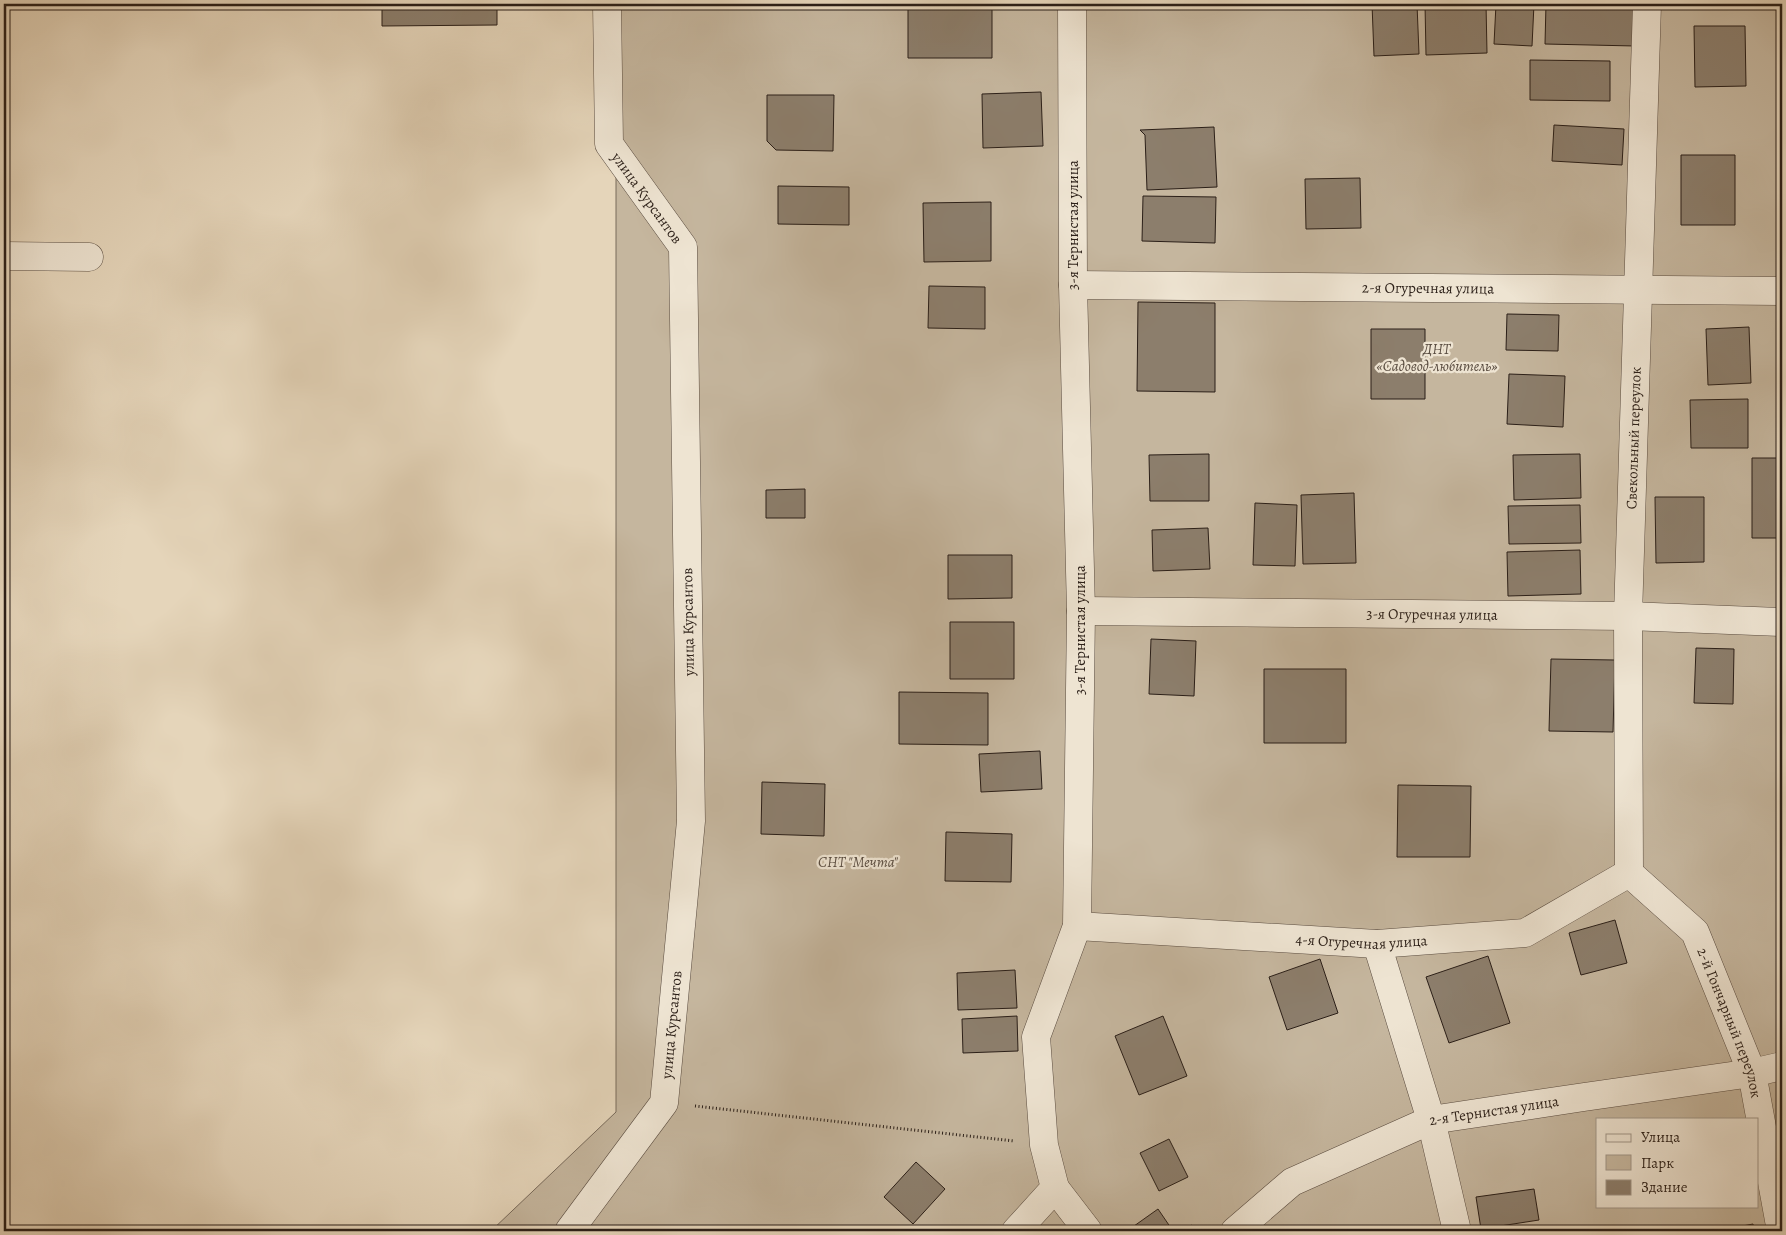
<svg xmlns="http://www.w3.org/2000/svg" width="1786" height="1235" viewBox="0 0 1786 1235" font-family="Alegreya,serif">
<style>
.green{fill:#c5b69e;stroke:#786a5b;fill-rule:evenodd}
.building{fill:#8c7e6c;stroke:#2b1f18}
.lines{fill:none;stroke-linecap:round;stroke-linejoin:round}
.minor-casing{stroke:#5a4c40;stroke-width:29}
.path{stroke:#2b1f18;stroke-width:3;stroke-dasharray:1 2.5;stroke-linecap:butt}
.minor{stroke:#eee4d2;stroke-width:28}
.labels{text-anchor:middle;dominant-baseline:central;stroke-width:4.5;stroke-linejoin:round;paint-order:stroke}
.street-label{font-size:15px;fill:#2b1f18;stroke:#eee4d2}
.park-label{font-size:15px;font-style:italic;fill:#594c40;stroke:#eee4d2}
</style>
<rect width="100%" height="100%" fill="#e5d5ba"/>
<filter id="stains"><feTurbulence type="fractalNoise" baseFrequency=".004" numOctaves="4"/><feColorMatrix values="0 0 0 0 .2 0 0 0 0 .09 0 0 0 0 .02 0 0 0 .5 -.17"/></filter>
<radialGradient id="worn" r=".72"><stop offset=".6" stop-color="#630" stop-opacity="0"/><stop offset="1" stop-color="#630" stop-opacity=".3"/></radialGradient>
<path class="green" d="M616 4H1782V1231H491L616 1112ZM1597 1119H1757V1206H1597Z"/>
<path class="building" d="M382 4H497V25L382 26Z
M960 4H992V58H908V6H960Z
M1372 4H1417L1419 54 1374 56Z
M1425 4H1486L1487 53 1426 55Z
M1496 4H1534L1532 46 1494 44Z
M1546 4H1636L1635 46 1545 44Z
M1694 26H1745L1746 86 1695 87Z
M1530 60 1610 61V101L1530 100Z
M1041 92 1043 146 983 148 982 94Z
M767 95H834L833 151 776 150 767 141Z
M1554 125 1624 129 1622 165 1552 161Z
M1214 127 1217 187 1147 190 1145 135 1140 130Z
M1681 155H1735V225H1681Z
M1360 178 1361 228 1306 229 1305 179Z
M778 186 849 187V225L778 224Z
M1143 196 1216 197 1215 243 1142 241Z
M991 202V261L924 262 923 203Z
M929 286 985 287V329L928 328Z
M1138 302 1215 303V392L1137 391Z
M1507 314 1559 315 1558 351 1506 350Z
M1749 327 1751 383 1708 385 1706 329Z
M1371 329H1425V399H1371Z
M1509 374 1565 376 1563 427 1507 424Z
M1748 399V448H1691L1690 400Z
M1209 454V501H1150L1149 455Z
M1580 454 1581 498 1514 500 1513 455Z
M1752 458H1782V538H1752Z
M805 489V518H766V490Z
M1354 493 1356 563 1303 564 1301 495Z
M1655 497H1704V562L1656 563Z
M1255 503 1297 505 1295 566 1253 565Z
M1580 505 1581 543 1509 544 1508 506Z
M1208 528 1210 569 1153 571 1152 530Z
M1580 550 1581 594 1508 596 1507 552Z
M948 555H1012V598L948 599Z
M950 622H1014V679H950Z
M1151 639 1196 641 1194 696 1149 694Z
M1696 648 1734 649 1733 704 1694 703Z
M1551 659 1615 660 1613 732 1549 731Z
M1264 669H1346V743H1264Z
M899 692 988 693V745L899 744Z
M1040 751 1042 789 981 792 979 754Z
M762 782 825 784 824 836 761 834Z
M1398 785 1471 786 1470 857H1397Z
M946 832 1012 834 1011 882 945 881Z
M1615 920 1627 963 1581 975 1569 933Z
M1488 956 1510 1023 1449 1043 1426 977Z
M1320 959 1338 1013 1287 1030 1269 977Z
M1015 970 1017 1008 958 1010 957 973Z
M1017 1016 1018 1051 963 1053 962 1019Z
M1163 1016 1187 1076 1139 1095 1115 1036Z
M1169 1139 1188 1177 1159 1191 1140 1153Z
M916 1162 945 1189 913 1224 884 1197Z
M1534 1189 1539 1220 1481 1229 1476 1197Z
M1158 1209 1173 1231H1127Z
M1753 1224 1754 1231H1716Z
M1192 1225 1196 1231H1182Z"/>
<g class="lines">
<g class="minor-casing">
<g id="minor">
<path d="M4 256 89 257"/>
<path id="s1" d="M1073 285 1782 291"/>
<path id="s2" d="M1081 611 1628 616 1782 622"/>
<path id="s3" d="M1629 873 1628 616 1647 4"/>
<path id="s4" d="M1629 873 1695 932 1752 1073 1781 1231"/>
<path id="s5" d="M1077 926 1377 944 1525 933 1629 873"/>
<path d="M1377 944 1431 1120 1457 1231"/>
<path d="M1055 1188 1088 1231"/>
<path id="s6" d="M569 1231 664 1103 691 821 683 247 609 144 607 4"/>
<path d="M1016 1231 1055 1188 1044 1145 1036 1037 1077 926 1081 611 1073 285 1072 4"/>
<path id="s7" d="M1235 1231 1292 1182 1431 1120 1584 1097 1752 1073 1782 1066"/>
</g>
</g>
<path class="path" d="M695 1106 1014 1141"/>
<use href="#minor" class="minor"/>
</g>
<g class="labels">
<g class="street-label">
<text transform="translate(647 198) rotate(54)">улица Курсантов</text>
<text transform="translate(1073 225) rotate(-90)">3-я Тернистая улица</text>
<text stroke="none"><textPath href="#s1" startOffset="355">2-я Огуречная улица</textPath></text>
<text stroke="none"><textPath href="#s3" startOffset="435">Свекольный переулок</textPath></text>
<text stroke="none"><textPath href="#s2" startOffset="351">3-я Огуречная улица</textPath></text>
<text transform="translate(688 622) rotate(-91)">улица Курсантов</text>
<text transform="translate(1080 630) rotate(-90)">3-я Тернистая улица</text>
<text stroke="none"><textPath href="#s5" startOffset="285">4-я Огуречная улица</textPath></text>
<text stroke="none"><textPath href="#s4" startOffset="186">2-й Гончарный переулок</textPath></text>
<text stroke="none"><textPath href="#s6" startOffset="238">улица Курсантов</textPath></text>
<text stroke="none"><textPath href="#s7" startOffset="291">2-я Тернистая улица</textPath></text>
</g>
<g class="park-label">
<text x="1437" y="349">ДНТ<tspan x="1437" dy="17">«Садовод-любитель»</tspan></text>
<text x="858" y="862">СНТ "Мечта"</text>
</g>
</g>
<rect width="1786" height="1235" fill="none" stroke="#e5d5ba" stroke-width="20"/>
<rect x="5" y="5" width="1776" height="1225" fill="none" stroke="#2b1f18" stroke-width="2.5"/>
<rect x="10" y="10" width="1766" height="1215" fill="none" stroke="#2b1f18"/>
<rect x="1596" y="1118" width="162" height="90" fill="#eee4d2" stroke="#a09588"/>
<rect x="1606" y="1134" width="25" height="8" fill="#eee4d2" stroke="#a09588"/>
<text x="1641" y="1142" font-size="15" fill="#2b1f18">Улица</text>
<rect x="1606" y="1155" width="25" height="15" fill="#c5b69e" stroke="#a09588"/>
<text x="1641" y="1168" font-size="15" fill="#2b1f18">Парк</text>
<rect x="1606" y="1180" width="25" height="15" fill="#8c7e6c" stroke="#a09588"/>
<text x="1641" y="1192" font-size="15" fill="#2b1f18">Здание</text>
<rect width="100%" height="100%" filter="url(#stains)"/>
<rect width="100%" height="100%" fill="url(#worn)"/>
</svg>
